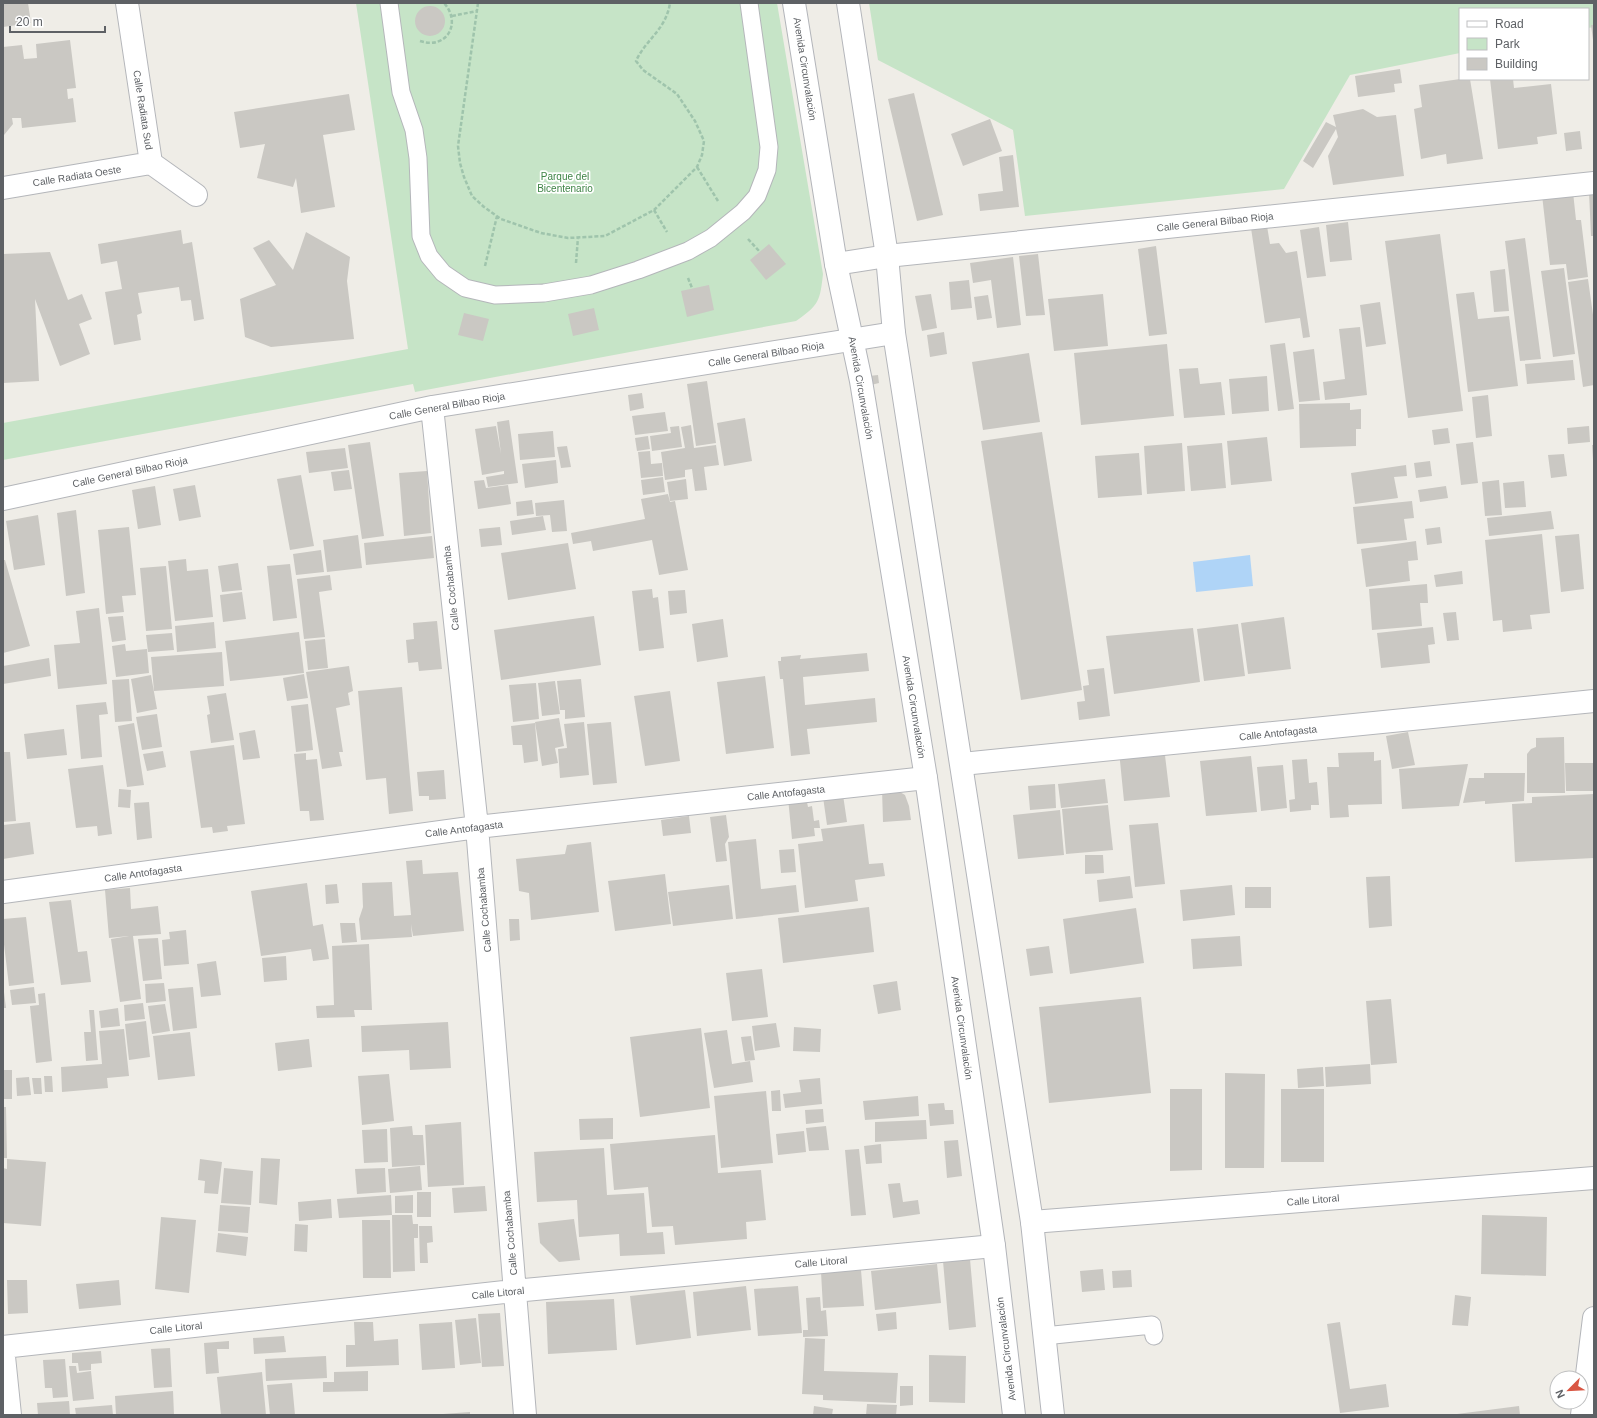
<svg xmlns="http://www.w3.org/2000/svg" width="1597" height="1418" viewBox="0 0 1597 1418" font-family="Arial,sans-serif">
<style>
.green{fill:#c6e4c7}
.water{fill:#afd4f7}
.building{fill:#cac8c3}
.lines{fill:none;stroke-linecap:round;stroke-linejoin:round}
.service-casing{stroke:#b4b6ba;stroke-width:19}
.minor-casing{stroke:#b4b6ba;stroke-width:24}
.secondary-casing{stroke:#b3b5ba;stroke-width:24}
.path{stroke:#9fc4ac;stroke-width:2.5;stroke-dasharray:4 2;stroke-linecap:butt}
.service{stroke:#fff;stroke-width:17}
.minor{stroke:#fff;stroke-width:22}
.secondary{stroke:#fff;stroke-width:22}
.labels{text-anchor:middle;dominant-baseline:central;stroke-width:3.5;stroke-linejoin:round;paint-order:stroke}
.street-label{font-size:10px;fill:#5e6165;stroke:#fff}
.park-label{font-size:10px;fill:#3f8446;stroke:#fff}
</style>
<rect width="100%" height="100%" fill="#efede7"/>
<path class="green" d="M356 3H777L823 274C820 301 819 305 796 321L415 392 413 384 3 460V423L408 349Z
M869 3H1594V27L1588 28V9H1460V53L1350 75 1284 189 1025 216 1013 130 878 60Z"/>
<path class="water" d="M1250 555 1253 586 1196 592 1193 562Z"/>
<path class="building" d="M3 3H28L31 23 3 27Z
M415 21a15 15 0 1 1 30 0a15 15 0 1 1-30 0Z
M1591 25H1594V40H1593Z
M70 40 76 88 67 89 68 99 73 98 76 122 22 128 21 118H12L13 124 4 135 3 134V47L22 45 24 59 37 58 36 44Z
M1400 69 1402 83 1394 84 1395 92 1358 97 1355 76Z
M1460 79H1470L1483 159 1447 164 1446 154 1421 159 1414 109 1422 107 1419 85Z
M1490 79H1513L1514 88 1551 84 1557 134 1537 137 1538 144 1498 149Z
M914 93 943 215 917 221 888 99Z
M349 94 355 130 323 135 335 207 301 213 296 178 293 187 257 178 265 144 240 148 234 112Z
M1363 109 1377 117 1396 115 1404 176 1333 185 1328 156 1338 137 1336 129 1313 168 1303 161 1326 122 1336 127 1333 115Z
M990 119 1002 151 963 166 951 134Z
M1580 131 1582 149 1566 151 1564 133Z
M1013 155 1019 207 980 211 978 194 1003 191 999 157Z
M1573 192 1576 220H1581L1588 277 1568 280 1566 264 1550 265 1542 195Z
M1589 192H1594V236H1591Z
M1348 222 1352 260 1330 262 1326 225Z
M1267 226 1270 244 1279 243 1286 253 1297 251 1310 337 1303 338 1300 318 1265 323 1251 228Z
M1319 227 1326 276 1307 278 1300 230Z
M181 230 183 244 192 242 204 319 194 321 191 300 181 301 179 287 138 293 142 313 137 315 141 340 114 345 105 292 122 289 117 261 101 264 98 244Z
M306 232 350 257 347 281 354 339 271 347 245 337 240 299 276 285 253 248 269 240 293 270Z
M1440 234 1463 411 1408 418 1385 241Z
M1525 238 1541 359 1520 361 1505 241Z
M769 244 786 264 766 280 750 260Z
M1156 246 1167 334 1149 336 1138 249Z
M50 252 68 300 82 294 92 319 79 324 90 354 60 366 35 299 39 381 3 383V254Z
M1038 254 1045 315 1026 316 1019 256Z
M1013 257 1021 325 997 328 991 280 973 283 970 263Z
M1564 268 1575 354 1553 357 1541 271Z
M1505 269 1509 311 1494 312 1490 271Z
M1588 279 1594 322V385L1583 387 1568 282Z
M969 280 972 308 951 310 949 282Z
M709 285 714 310 687 317 681 291Z
M1474 292 1478 319 1509 316 1518 386 1468 392 1456 294Z
M931 294 937 328 922 331 915 296Z
M1103 294 1108 346 1054 351 1048 299Z
M988 295 992 318 977 320 974 297Z
M1380 302 1386 344 1366 347 1360 305Z
M594 308 599 330 573 336 568 314Z
M464 313 489 319 483 341 458 335Z
M1360 327 1367 395 1325 400 1323 382 1345 379 1339 329Z
M944 332 947 354 930 357 927 335Z
M1285 343 1294 409 1278 411 1270 345Z
M1167 344 1174 416 1081 425 1074 353Z
M1314 349 1320 400 1299 402 1293 352Z
M1029 353 1040 422 983 430 972 362Z
M1573 360 1575 380 1527 384 1525 364Z
M1198 368 1200 384 1221 382 1225 415 1184 418 1179 369Z
M878 375 879 383 871 385 869 376Z
M1267 376 1269 411 1232 414 1229 379Z
M707 381 716 443 696 446 687 384Z
M642 393 644 408 630 411 628 395Z
M1488 395 1492 436 1476 438 1472 397Z
M1350 403V410L1361 409V429H1356V446L1300 448 1299 404Z
M665 412 668 431 635 435 632 416Z
M745 418 752 461 724 466 717 423Z
M509 420 518 483 488 487 486 477 504 474V471L482 475 475 429 496 426 501 454 497 422Z
M691 425 694 448 716 445 719 465 704 467 707 490 695 491 692 469 685 470V477L665 480 661 452 685 448 681 427Z
M679 426 682 447 652 451 650 436 671 433 670 427Z
M1589 426 1590 442 1568 444 1567 428Z
M1448 428 1450 443 1434 445 1432 430Z
M553 431 555 457 520 460 518 434Z
M1042 432 1082 690 1021 700 981 441Z
M648 436 650 449 637 451 635 438Z
M1267 437 1272 481 1231 485 1227 441Z
M370 442 384 536 362 539 348 445Z
M1473 442 1478 483 1461 485 1456 444Z
M1182 443 1185 491 1147 494 1144 446Z
M1222 443 1226 488 1191 491 1187 446Z
M1592 445H1594V460H1593Z
M567 446 571 467 561 468 557 447Z
M345 448 348 468 309 473 306 452Z
M650 451 651 464 662 463 663 476 641 478 638 452Z
M1139 453 1142 495 1098 498 1095 456Z
M1564 454 1567 476 1551 478 1548 455Z
M556 460 558 483 525 488 522 464Z
M1430 461 1432 476 1416 478 1414 463Z
M1406 465 1407 476 1394 477 1398 498 1355 504 1351 473Z
M349 470 352 489 334 491 331 472Z
M427 471 431 533 404 536 399 473Z
M301 475 314 546 290 550 277 479Z
M663 477 665 492 643 495 641 480Z
M686 479 688 499 670 501 667 482Z
M484 480 486 488 508 485 511 504 478 509 474 481Z
M1499 480 1502 515 1485 516 1482 482Z
M1524 481 1526 507 1505 508 1503 483Z
M195 485 201 517 179 521 173 489Z
M155 486 161 525 138 529 132 490Z
M1446 486 1448 498 1420 502 1418 490Z
M668 494 670 502 675 501 688 570 659 575 652 540 593 551 591 541 573 544 571 533 645 519 641 499Z
M532 500 534 514 517 516 516 502Z
M564 500 567 531 552 532 550 515 536 516 535 503Z
M1412 501 1414 518 1404 519 1407 540 1357 544 1353 507Z
M76 510 85 593 66 596 57 513Z
M1551 511 1554 529 1489 536 1487 518Z
M38 515 45 565 14 570 6 521Z
M543 516 546 530 512 535 510 521Z
M129 527 136 595 122 596 124 612 106 614 98 530Z
M500 527 502 545 481 547 479 529Z
M1440 527 1442 543 1427 545 1425 529Z
M1542 534 1550 613 1530 615 1532 629 1503 632 1502 620 1493 621 1485 540Z
M1579 534 1584 589 1561 592 1555 536Z
M358 535 362 568 327 572 323 540Z
M432 536 434 558 366 565 364 543Z
M1416 541 1418 560 1408 561 1410 581 1366 587 1361 549Z
M568 543 576 589 508 600 501 553Z
M321 550 324 572 296 575 293 554Z
M186 559 187 571 208 569 213 617 175 621 168 561Z
M3 560H5L30 646 3 653Z
M238 563 242 590 222 592 218 566Z
M290 564 297 618 273 621 267 566Z
M166 566 172 629 146 631 140 568Z
M1462 571 1463 584 1436 587 1434 575Z
M330 575 332 590 319 592 325 637 304 639 297 579Z
M1427 584 1428 603H1420L1422 626 1372 630 1369 589Z
M652 589 653 598 658 597 664 648 639 651 632 591Z
M685 590 687 613 670 615 668 591Z
M242 592 246 619 223 622 220 595Z
M99 608 107 684 58 689 54 645 80 643 76 611Z
M1456 612 1459 640 1447 641 1443 613Z
M123 616 126 640 112 642 108 617Z
M594 616 601 665 501 680 494 630Z
M1284 617 1291 669 1248 674 1241 623Z
M723 619 728 657 697 662 692 624Z
M437 621 442 669 419 671 418 662 408 663 406 640 414 639 413 623Z
M214 622 216 648 177 652 175 626Z
M1238 624 1245 676 1204 681 1197 629Z
M1433 627 1435 644 1428 645 1430 663 1381 668 1377 633Z
M1193 628 1200 682 1114 694 1106 636Z
M299 632 304 673 230 681 225 641Z
M172 633 174 650 148 652 146 635Z
M325 639 328 668 308 670 305 641Z
M125 644 126 651 147 649 149 673 116 677 112 646Z
M222 652 224 686 154 691 151 657Z
M867 653 869 671 803 677 805 705 875 698 877 722 807 729 810 754 791 756 783 679H780L778 661H781V657L801 655 800 659Z
M49 658 51 676 3 684V666Z
M349 666 353 691 348 693 350 705 336 708 343 752H339L342 766 322 769 306 672Z
M1104 668 1110 716 1079 720 1077 702 1085 701 1083 686 1089 685 1087 670Z
M304 674 308 698 287 701 283 678Z
M151 675 157 709 137 713 131 679Z
M765 676 774 748 726 754 717 682Z
M129 679 132 721 115 722 112 680Z
M581 679 585 717 565 719V710H560L557 681Z
M555 681 560 714 542 716 538 683Z
M536 683 539 719 513 722 509 685Z
M402 687 413 811 389 814 386 778 366 780 358 691Z
M670 691 680 761 645 766 634 696Z
M226 693 234 740 211 743 207 715 210 714 207 696Z
M106 702 108 714 99 715 102 757 81 759 76 705Z
M308 704 313 750 296 752 291 706Z
M157 714 162 747 142 750 136 717Z
M559 718 564 746 555 748 558 763 542 766 535 722Z
M584 722 589 775 560 778 558 749 567 748 564 724Z
M611 722 617 783 593 785 587 724Z
M134 723 144 785 127 787 118 726Z
M535 723 538 761 524 763 522 745H513L511 726Z
M64 729 67 755 27 759 24 734Z
M255 730 260 758 243 760 239 733Z
M1408 732 1415 765 1392 769 1386 736Z
M1564 737 1565 793H1527V754L1531 749 1536 747V738Z
M234 745 245 824 227 826 228 831 213 833 212 827 201 828 190 751Z
M1164 747 1170 797 1124 801 1119 751Z
M163 751 166 767 147 771 143 754Z
M3 752H10L16 821 3 822Z
M1374 752V761L1381 760 1382 804 1348 805 1349 817 1330 818 1327 767H1339L1338 753Z
M306 753V760L317 759 324 820 310 821 309 811H300L294 754Z
M1251 756 1257 812 1206 816 1200 761Z
M1307 759 1309 783 1317 782 1319 805H1311V810L1290 812 1289 800 1295 799 1292 760Z
M1565 763H1594V791H1566Z
M1468 764 1459 806 1402 809 1399 769Z
M103 765 112 834 98 836 97 826 76 828 68 769Z
M1283 765 1287 808 1261 811 1257 767Z
M444 770 446 799 429 800V796H419L417 772Z
M1484 773H1525L1524 801 1485 804V801L1463 803 1469 778H1484Z
M1105 779 1108 803 1061 808 1058 784Z
M1055 784 1056 808 1030 810 1028 786Z
M893 788 905 795 909 806 911 820 883 822 882 789Z
M119 789 131 790 130 808 118 807Z
M1594 794V858L1515 862 1512 804 1532 803V797Z
M843 795 847 822 827 825 823 797Z
M806 797 808 807 812 806 814 821 819 820 820 828H814L815 836 792 839 788 798Z
M149 802 152 838 137 840 134 803Z
M1108 805 1113 850 1066 854 1062 809Z
M1060 810 1064 855 1018 859 1013 815Z
M726 815 729 837 725 844 727 861 716 862 710 817Z
M689 816 691 833 663 836 661 820Z
M30 822 34 854 3 859V825Z
M1158 823 1165 884 1135 887 1129 825Z
M864 824 869 864 883 863 885 876 855 880 858 901 805 908 798 844 823 841 821 829Z
M756 839 761 889 796 885 799 912 736 919 728 842Z
M591 842 599 912 531 920 529 893 519 891 516 859 565 854 567 845Z
M794 849 796 872 781 873 779 850Z
M1085 855H1103L1104 873 1085 874Z
M422 860 423 874 458 872 464 931 413 936 411 924 412 937 361 940 359 919 363 907 362 883 392 882 394 916 411 915 406 861Z
M665 874 671 924 615 931 608 881Z
M1130 876 1133 898 1099 902 1097 880Z
M1390 876 1392 926 1369 928 1366 877Z
M307 883 313 926 323 924 329 959 313 961 311 949 261 956 251 891Z
M337 884 339 903 326 904 325 885Z
M729 885 733 919 673 926 668 892Z
M1232 885 1235 915 1183 921 1180 890Z
M1245 887H1271V908H1245Z
M130 888 131 909 158 906 161 934 133 936 141 999 120 1002 111 939 129 936 109 938 105 890Z
M71 900 78 952 87 951 91 982 61 985 49 902Z
M869 907 874 952 783 963 778 918Z
M1136 908 1144 963 1070 974 1063 919Z
M26 917 34 983 9 986 3 936V919Z
M509 919H519L520 940 510 941Z
M340 923H355L357 942 342 943Z
M186 930 189 964 164 966 162 940 170 939 169 932Z
M1240 936 1242 966 1193 969 1191 939Z
M158 938 162 979 143 981 138 939Z
M369 944 372 1010H354L355 1017 317 1018 316 1006 334 1005 332 946Z
M1049 946 1053 973 1030 976 1026 949Z
M286 956 287 980 264 982 262 958Z
M216 961 221 995 201 997 197 964Z
M762 969 768 1017 732 1021 726 973Z
M897 981 901 1010 878 1014 873 985Z
M164 983 166 1001 146 1003 145 984Z
M3 984 6 1008H3Z
M34 987 36 1003 12 1005 10 990Z
M193 987 197 1028 173 1031 168 989Z
M45 993 52 1061 36 1063 30 1006 39 1005 38 994Z
M1141 997 1151 1093 1049 1103 1039 1007Z
M1391 999 1397 1063 1371 1065 1366 1001Z
M143 1003 145 1019 125 1021 124 1005Z
M165 1004 170 1031 152 1034 148 1006Z
M118 1008 120 1026 101 1028 99 1011Z
M89 1010H94L98 1060 86 1061 84 1032H91Z
M146 1021 150 1057 129 1060 125 1024Z
M448 1022 451 1068 410 1070 409 1050 362 1052 361 1026Z
M776 1023 780 1047 755 1051 752 1026Z
M794 1027 821 1029 820 1052 793 1051Z
M701 1028 710 1108 640 1117 630 1037Z
M124 1029 129 1076 107 1078 108 1088 62 1092 61 1067 102 1064 99 1031Z
M727 1030 732 1064 750 1061 753 1082 714 1088 704 1033Z
M190 1032 195 1076 158 1080 153 1036Z
M751 1036 755 1060 745 1061 741 1037Z
M309 1039 312 1067 278 1071 275 1043Z
M1370 1064 1371 1084 1326 1087 1325 1067Z
M1323 1067 1324 1086 1298 1088 1297 1069Z
M3 1070H12V1099H3Z
M1225 1073 1265 1074 1264 1168H1225Z
M389 1074 394 1121 362 1125 358 1076Z
M44 1076H52L53 1092H45Z
M29 1077 31 1095 17 1096 16 1078Z
M32 1078H41L42 1094H34Z
M820 1078 822 1104 785 1108 783 1094 801 1092 799 1080Z
M1170 1089H1202V1170L1170 1171Z
M1281 1089H1324V1162H1281Z
M780 1090 781 1111H772L771 1091Z
M766 1091 773 1163 721 1168 714 1096Z
M918 1096 919 1116 865 1120 863 1101Z
M944 1103 945 1110H953L954 1124 930 1126 928 1104Z
M3 1107H6L7 1158H3Z
M823 1109 824 1122 806 1124 805 1110Z
M613 1118V1139L580 1140 579 1119Z
M926 1120 927 1139 875 1142V1122Z
M461 1122 464 1185 428 1187 425 1125Z
M412 1126 413 1135H423L425 1165 392 1167 390 1128Z
M826 1126 829 1150 809 1151 806 1128Z
M387 1129 388 1162 364 1163 362 1130Z
M804 1131 806 1152 778 1155 776 1134Z
M715 1135 718 1173 761 1170 766 1220 746 1222 747 1239 675 1245 673 1226 652 1227 648 1187 614 1190 610 1144Z
M958 1140 962 1176 947 1178 944 1141Z
M881 1144 882 1163 866 1164 864 1146Z
M604 1148 607 1195 644 1193 647 1233 663 1232 665 1254 620 1256 619 1234 579 1237 577 1200 537 1202 534 1152Z
M859 1149 866 1215 851 1216 845 1150Z
M261 1158 280 1159 277 1205 259 1203Z
M7 1159 46 1162 41 1226 3 1223V1168L7 1169Z
M200 1159 222 1162 218 1194 204 1193 205 1181 198 1180Z
M420 1166 422 1190 390 1193 388 1169Z
M224 1168 253 1171 251 1205 221 1203Z
M385 1168 386 1192 357 1194 355 1169Z
M900 1183 903 1202 918 1200 920 1214 893 1218 888 1184Z
M485 1186 487 1211 454 1213 452 1188Z
M417 1192H431V1217H417Z
M391 1195 392 1215 339 1218 337 1199Z
M413 1195V1213H395V1196Z
M331 1199 332 1218 299 1221 298 1202Z
M220 1205 250 1207 248 1233 218 1231Z
M392 1215H412L413 1224H418V1238H414L415 1271 393 1272Z
M1482 1215 1547 1217 1546 1276 1481 1274Z
M161 1217 196 1220 189 1293 155 1289Z
M574 1219 580 1260 559 1262 540 1243 538 1223Z
M362 1220H390L391 1278H363Z
M295 1224 308 1225 307 1252 294 1251Z
M419 1226H432L433 1242 427 1243 428 1263H420Z
M218 1233 248 1237 246 1256 216 1252Z
M970 1259 976 1327 949 1330 943 1261Z
M937 1264 941 1303 875 1310 871 1271Z
M1103 1269 1105 1290 1082 1292 1080 1271Z
M861 1270 864 1306 823 1308 821 1272Z
M1131 1270 1132 1287 1113 1288 1112 1271Z
M7 1280H27L28 1313 8 1314Z
M119 1280 121 1305 79 1309 76 1284Z
M746 1286 751 1330 697 1336 693 1292Z
M798 1286 802 1333 758 1336 754 1289Z
M685 1290 691 1338 636 1345 630 1296Z
M1455 1295 1471 1297 1468 1326 1452 1325Z
M820 1297 821 1311 826 1310 828 1336 803 1337V1330H808L806 1298Z
M614 1299 617 1350 548 1354 546 1302Z
M896 1312 897 1329 878 1331 876 1314Z
M500 1313 504 1366 482 1367 478 1314Z
M476 1318 481 1363 460 1365 455 1320Z
M354 1322H373L374 1341 398 1339 399 1365 346 1367V1345H355Z
M452 1322 455 1368 422 1370 419 1324Z
M1340 1322 1350 1389 1386 1384 1389 1407 1340 1413 1327 1324Z
M284 1336 286 1352 254 1354 253 1338Z
M805 1338 825 1339 824 1371 898 1373 896 1403 823 1400V1395L802 1394Z
M229 1341V1349H217L219 1373 206 1374 204 1343Z
M170 1348 172 1387 154 1388 151 1349Z
M101 1351 102 1363 91 1364V1370L79 1371 78 1363H72V1353Z
M929 1355 966 1356 965 1403 929 1402Z
M326 1356 327 1378 266 1381 265 1359Z
M65 1359 68 1397 53 1398 52 1388H45L43 1360Z
M69 1366H76L77 1373 91 1371 94 1399 73 1401Z
M368 1371V1391L323 1392V1382H334V1372Z
M262 1372 266 1415H221L217 1377Z
M292 1383 295 1415H270L267 1385Z
M900 1386H913V1405L900 1406Z
M173 1391 174 1415H116L115 1396Z
M69 1401 70 1415H38L37 1403Z
M867 1404 897 1405 896 1415H866Z
M112 1405 113 1415H76L75 1408Z
M814 1406 833 1409 832 1415H813Z
M1519 1406 1520 1415H1457V1414Z
M470 1412V1415H443V1414Z"/>
<g class="lines">
<g class="service-casing">
<path id="service" d="M389 3 401 92 414 130 418 158 421 236 429 256 443 273 465 288 495 295 544 293 591 285 638 270 688 251 711 238 743 212 757 196 767 170 769 147 749 3
M1044 1336 1152 1325 1154 1336"/>
</g>
<g class="minor-casing">
<path id="minor" d="M127 3 151 163 196 195
M3 188 151 163
M836 264 887 256 1594 183
M432 407 477 827 525 1415
M3 499 432 407 894 333
M962 764 1594 701
M3 892 477 827 926 778
M1032 1222 1594 1178
M3 1347 514 1291 994 1246
M3 1347 10 1415
M1582 1415 1594 1318"/>
</g>
<g class="secondary-casing">
<path id="secondary" d="M794 3 836 264 861 381 926 778 994 1246 1014 1415
M848 3 887 256 894 333 1032 1222 1053 1415"/>
</g>
<path class="path" d="M478 3 458 146 460 163 464 177 472 196 484 207 501 219 541 233 568 238 605 236 654 210 697 167 702 155 704 141 695 121 677 94 643 70 636 61C646 39 666 30 670 3
M452 16 477 11
M420 41C447 50 462 23 444 3
M697 167 718 201
M654 210 667 232
M748 239 760 252
M576 263 578 237
M485 266 497 216
M688 278 692 288"/>
<use href="#service" class="service"/>
<use href="#minor" class="minor"/>
<use href="#secondary" class="secondary"/>
</g>
<g class="labels">
<g class="street-label">
<text transform="translate(805 69) rotate(81)">Avenida Circunvalación</text>
<text transform="translate(143 110) rotate(81)">Calle Radiata Sud</text>
<text transform="translate(77 176) rotate(-9)">Calle Radiata Oeste</text>
<text transform="translate(1215 222) rotate(-6)">Calle General Bilbao Rioja</text>
<text transform="translate(766 354) rotate(-9)">Calle General Bilbao Rioja</text>
<text transform="translate(861 388) rotate(80)">Avenida Circunvalación</text>
<text transform="translate(447 406) rotate(-10)">Calle General Bilbao Rioja</text>
<text transform="translate(130 472) rotate(-12)">Calle General Bilbao Rioja</text>
<text transform="translate(451 588) rotate(-96)">Calle Cochabamba</text>
<text transform="translate(914 707) rotate(81)">Avenida Circunvalación</text>
<text transform="translate(1278 733) rotate(-6)">Calle Antofagasta</text>
<text transform="translate(786 793) rotate(-6)">Calle Antofagasta</text>
<text transform="translate(464 829) rotate(-7)">Calle Antofagasta</text>
<text transform="translate(143 873) rotate(-8)">Calle Antofagasta</text>
<text transform="translate(484 910) rotate(-95)">Calle Cochabamba</text>
<text transform="translate(962 1028) rotate(82)">Avenida Circunvalación</text>
<text transform="translate(1313 1200) rotate(-5)">Calle Litoral</text>
<text transform="translate(510 1233) rotate(-95)">Calle Cochabamba</text>
<text transform="translate(821 1262) rotate(-5)">Calle Litoral</text>
<text transform="translate(498 1293) rotate(-6)">Calle Litoral</text>
<text transform="translate(176 1328) rotate(-6)">Calle Litoral</text>
<text transform="translate(1006 1349) rotate(-97)">Avenida Circunvalación</text>
</g>
<g class="park-label">
<text x="565" y="176">Parque del<tspan x="565" dy="12">Bicentenario</tspan></text>
</g>
</g>
<rect width="1597" height="1418" fill="none" stroke="#5e6165" stroke-width="8"/>
<rect x="1459" y="8" width="130" height="72" fill="#ffffff" stroke="#bfc0c1"/>
<rect x="1467" y="21" width="20" height="6" fill="#ffffff" stroke="#bfc0c1"/>
<text x="1495" y="28" font-size="12" fill="#5e6165">Road</text>
<rect x="1467" y="38" width="20" height="12" fill="#c6e4c7" stroke="#bfc0c1"/>
<text x="1495" y="48" font-size="12" fill="#5e6165">Park</text>
<rect x="1467" y="58" width="20" height="12" fill="#cac8c3" stroke="#bfc0c1"/>
<text x="1495" y="68" font-size="12" fill="#5e6165">Building</text>
<g transform="translate(1569 1390) rotate(246)"><circle r="19" fill="#ffffff" stroke="#bfc0c1"/>
<path d="M0-3L7 15L0 10L-7 15Z" fill="#d95643"/>
<text y="-6" font-size="11" font-weight="bold" text-anchor="middle" fill="#5e6165">N</text>
</g>
<path d="M10 26v6h95v-6" fill="none" stroke="#5e6165" stroke-width="2"/>
<text x="16" y="26" font-size="12" fill="#5e6165" stroke="#ffffff" stroke-width="3" paint-order="stroke">20 m</text>
</svg>
